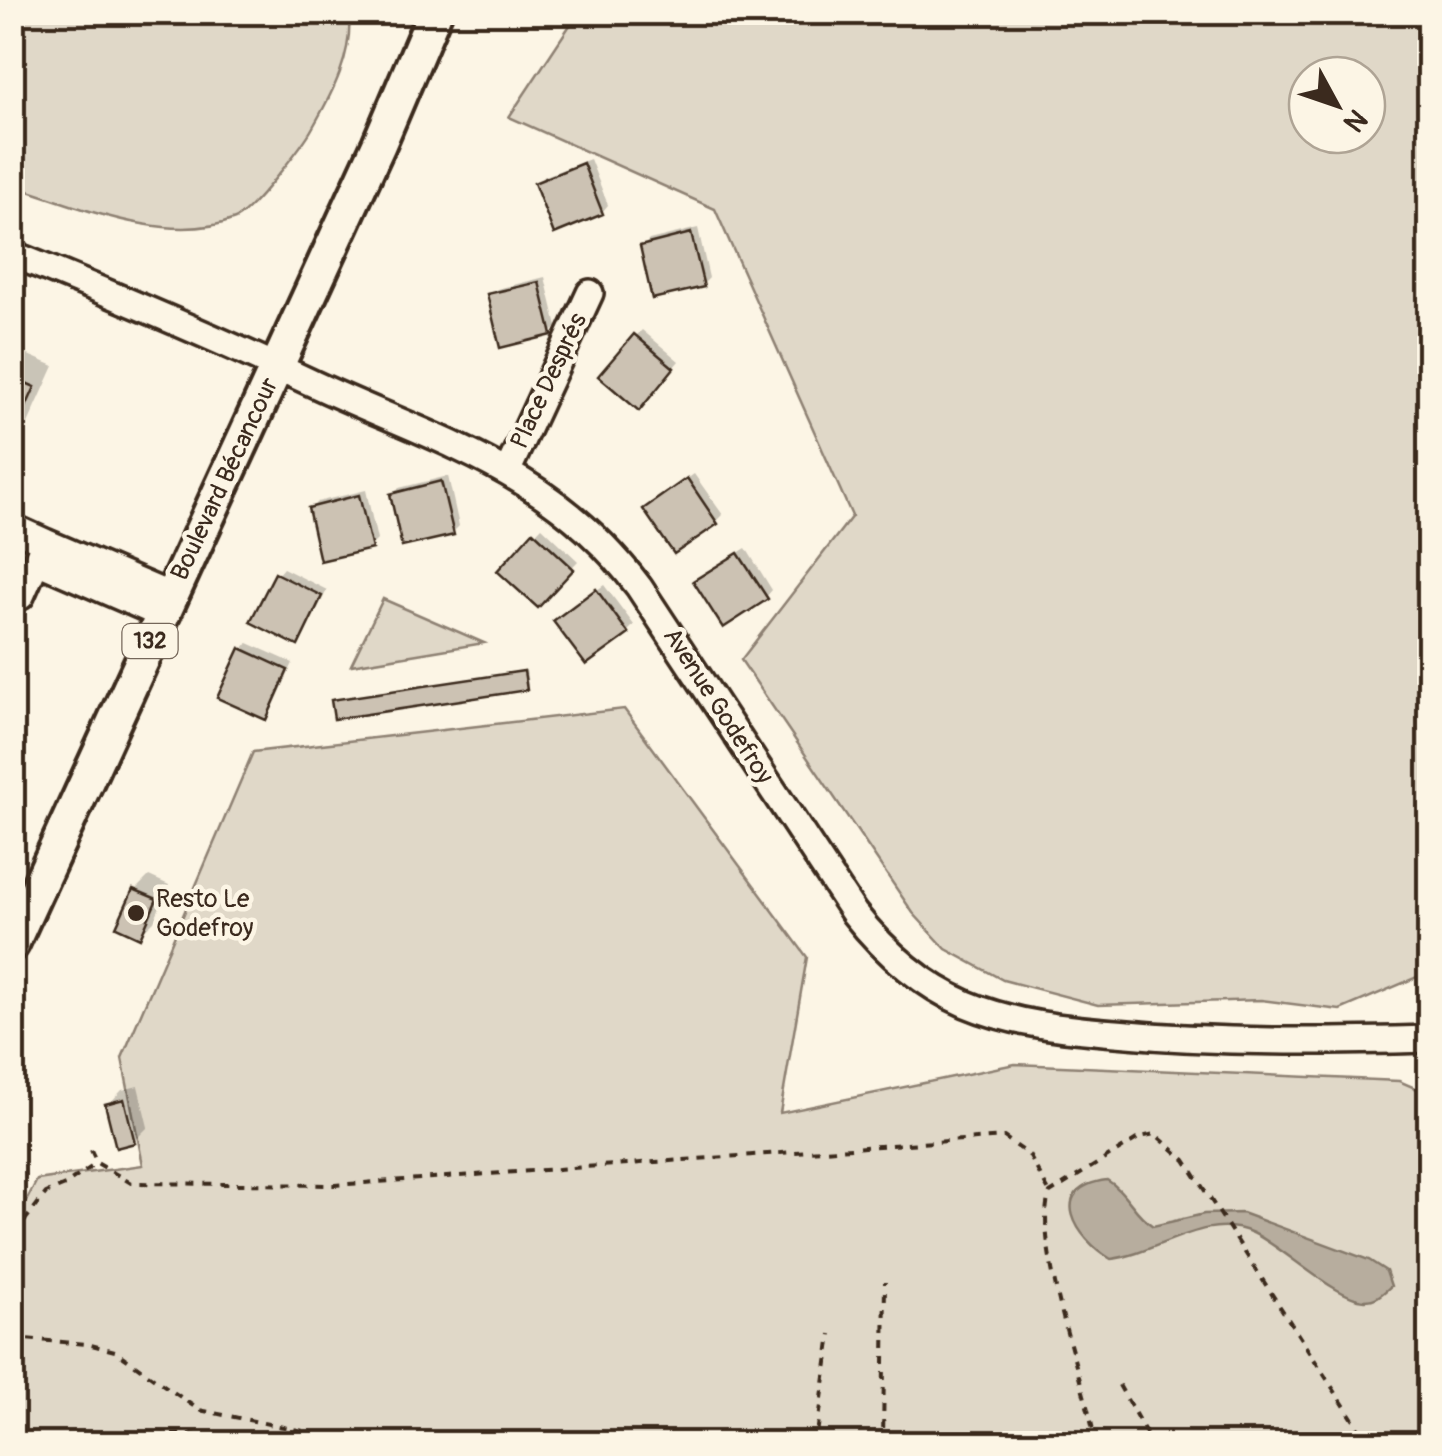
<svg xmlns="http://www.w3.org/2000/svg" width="1442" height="1456" viewBox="0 0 1442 1456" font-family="Pangolin,sans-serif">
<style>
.green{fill:#e0d8c8;stroke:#8e8173;stroke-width:2.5;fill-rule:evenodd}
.water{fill:#b7ad9e;stroke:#85796b;stroke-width:2.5}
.shadow{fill:#0003}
.building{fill:#ccc2b3;stroke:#3b2a1e;stroke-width:2.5}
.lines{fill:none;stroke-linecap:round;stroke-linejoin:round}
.minor-casing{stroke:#3b2a1e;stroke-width:32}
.major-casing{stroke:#3b2a1e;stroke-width:40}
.path{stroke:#3b2a1e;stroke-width:4;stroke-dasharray:8 8;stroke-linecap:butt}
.minor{stroke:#fcf5e5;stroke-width:25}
.major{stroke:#fcf5e5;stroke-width:32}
.poi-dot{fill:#3b2a1e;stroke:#fcf5e5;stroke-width:4}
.labels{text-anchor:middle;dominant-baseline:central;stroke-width:9;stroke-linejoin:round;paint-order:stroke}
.shield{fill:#fcf5e5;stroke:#75675a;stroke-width:2.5}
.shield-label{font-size:22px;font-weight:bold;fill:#3b2a1e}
.street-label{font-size:25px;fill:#3b2a1e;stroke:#fcf5e5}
.poi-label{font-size:25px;fill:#3b2a1e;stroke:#fcf5e5;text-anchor:start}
</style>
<rect width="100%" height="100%" fill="#fcf5e5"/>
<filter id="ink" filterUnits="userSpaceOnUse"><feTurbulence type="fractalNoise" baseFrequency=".01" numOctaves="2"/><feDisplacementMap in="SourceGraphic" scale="20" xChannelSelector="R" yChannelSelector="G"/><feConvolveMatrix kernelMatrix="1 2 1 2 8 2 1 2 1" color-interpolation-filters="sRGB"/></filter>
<g filter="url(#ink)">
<path class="green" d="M13 12H349C353 54 333 92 313 127 304 144 250 213 235 219 168 246 78 206 13 186Z
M578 13H1429V972L1340 1010 1261 1000 1098 1005 1003 980 946 949 913 913 741 660 852 516 715 209 509 117ZM1367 75V135H1307V75Z
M383 599 484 643 351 665Z
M624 709 807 957 780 1113 1015 1064 1399 1081 1429 1094V1443L13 1444V1227L37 1180 143 1165 122 1058 253 752Z"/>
<path class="water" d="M1107 1180C1126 1191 1134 1214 1153 1226L1204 1214 1242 1213 1369 1260 1386 1271 1391 1286C1383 1293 1377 1300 1365 1300 1336 1299 1283 1247 1253 1233 1205 1211 1158 1254 1111 1259 1076 1239 1045 1188 1107 1180Z"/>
<path class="shadow" d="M590 159 608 205 602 212 537 183 543 177Z
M698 228 709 278 703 284 643 247 649 240Z
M545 277 557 327 551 333 490 295 497 289Z
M642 330 679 361 645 401 636 336Z
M12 348 54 366 12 459Z
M694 474 723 515 716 522 653 503Z
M448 476 459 526 453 532 392 494 399 488Z
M366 490 377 540 371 546 310 509 317 502Z
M12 518 31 526 12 561Z
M542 527 578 561 537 604 501 570Z
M746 548 772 590 766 597 703 575Z
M283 568 327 590 304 636 298 643 277 575Z
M604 585 634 625 627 632 563 615Z
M248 643 293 663 272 710 265 717 242 650Z
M526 670 528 685 526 688 334 701Z
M149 876 169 885 154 921 139 935 135 890Z
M138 1086 148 1127 134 1141 108 1105 122 1090Z"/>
<path class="building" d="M583 163 603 214 554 234 534 183Z
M691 233 704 287 652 299 640 246Z
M539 282 552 335 500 348 487 294Z
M634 334 674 368 639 411 598 376Z
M12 377 35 387 12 438Z
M687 478 718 524 674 554 643 509Z
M441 481 454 535 402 547 390 494Z
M359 495 372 549 320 561 308 508Z
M533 531 574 569 538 608 497 571Z
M738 553 768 599 723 628 693 581Z
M275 573 322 596 298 646 250 622Z
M596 589 629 634 586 665 553 621Z
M240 648 288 670 266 720 217 698Z
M524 671 527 690 334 719 331 700Z
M133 889 157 899 140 938 116 927Z
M124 1099 135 1143 116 1148 105 1104Z"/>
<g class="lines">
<g class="minor-casing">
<path id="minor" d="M12 254C114 295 214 337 314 384 439 442 551 470 639 587L854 913C884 951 922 985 966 1004 1013 1024 1066 1029 1116 1033 1221 1043 1324 1042 1430 1039
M508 470 590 293
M12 527 45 542 21 596 12 592
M45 542 171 596
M37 561 162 615"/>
</g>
<g class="major-casing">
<path id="major" d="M12 944 379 144 435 12"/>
</g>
<path class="path" d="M91 1150 97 1163
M12 1251 26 1219 46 1193 65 1185 97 1163 131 1183 335 1185 1004 1137 1029 1155 1050 1193
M12 1338 87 1344 115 1351 199 1410 368 1444
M1119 1385 1152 1444
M142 1444C166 1426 212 1437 240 1444
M810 1444 817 1434 831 1334
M883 1444 885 1282
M1096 1444C1086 1388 1031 1237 1050 1193L1140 1137 1155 1134 1185 1160 1369 1444"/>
<use href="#minor" class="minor"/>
<use href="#major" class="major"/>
</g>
</g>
<circle class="poi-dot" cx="136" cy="913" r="10"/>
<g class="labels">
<rect class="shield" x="122.5" y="624" width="55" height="34" rx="8"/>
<g class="shield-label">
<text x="150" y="641">132</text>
</g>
<g class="street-label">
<text transform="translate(549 381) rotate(-65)">Place Després</text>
<text transform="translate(225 479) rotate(-65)">Boulevard Bécancour</text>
<text transform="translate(718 706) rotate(57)">Avenue Godefroy</text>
</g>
<g class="poi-label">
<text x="156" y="899">Resto Le<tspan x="156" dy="29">Godefroy</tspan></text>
</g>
</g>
<rect width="1442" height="1456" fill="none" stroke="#fcf5e5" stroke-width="50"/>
<rect x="25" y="25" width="1392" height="1406" fill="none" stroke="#3b2a1e" stroke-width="4" filter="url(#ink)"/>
<g transform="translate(1337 105) rotate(130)"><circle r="48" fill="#fcf5e5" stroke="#afa495" stroke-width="2.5"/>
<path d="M0-8L18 38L0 25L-18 38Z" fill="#3b2a1e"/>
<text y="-15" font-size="28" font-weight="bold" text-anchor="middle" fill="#3b2a1e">N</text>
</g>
</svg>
